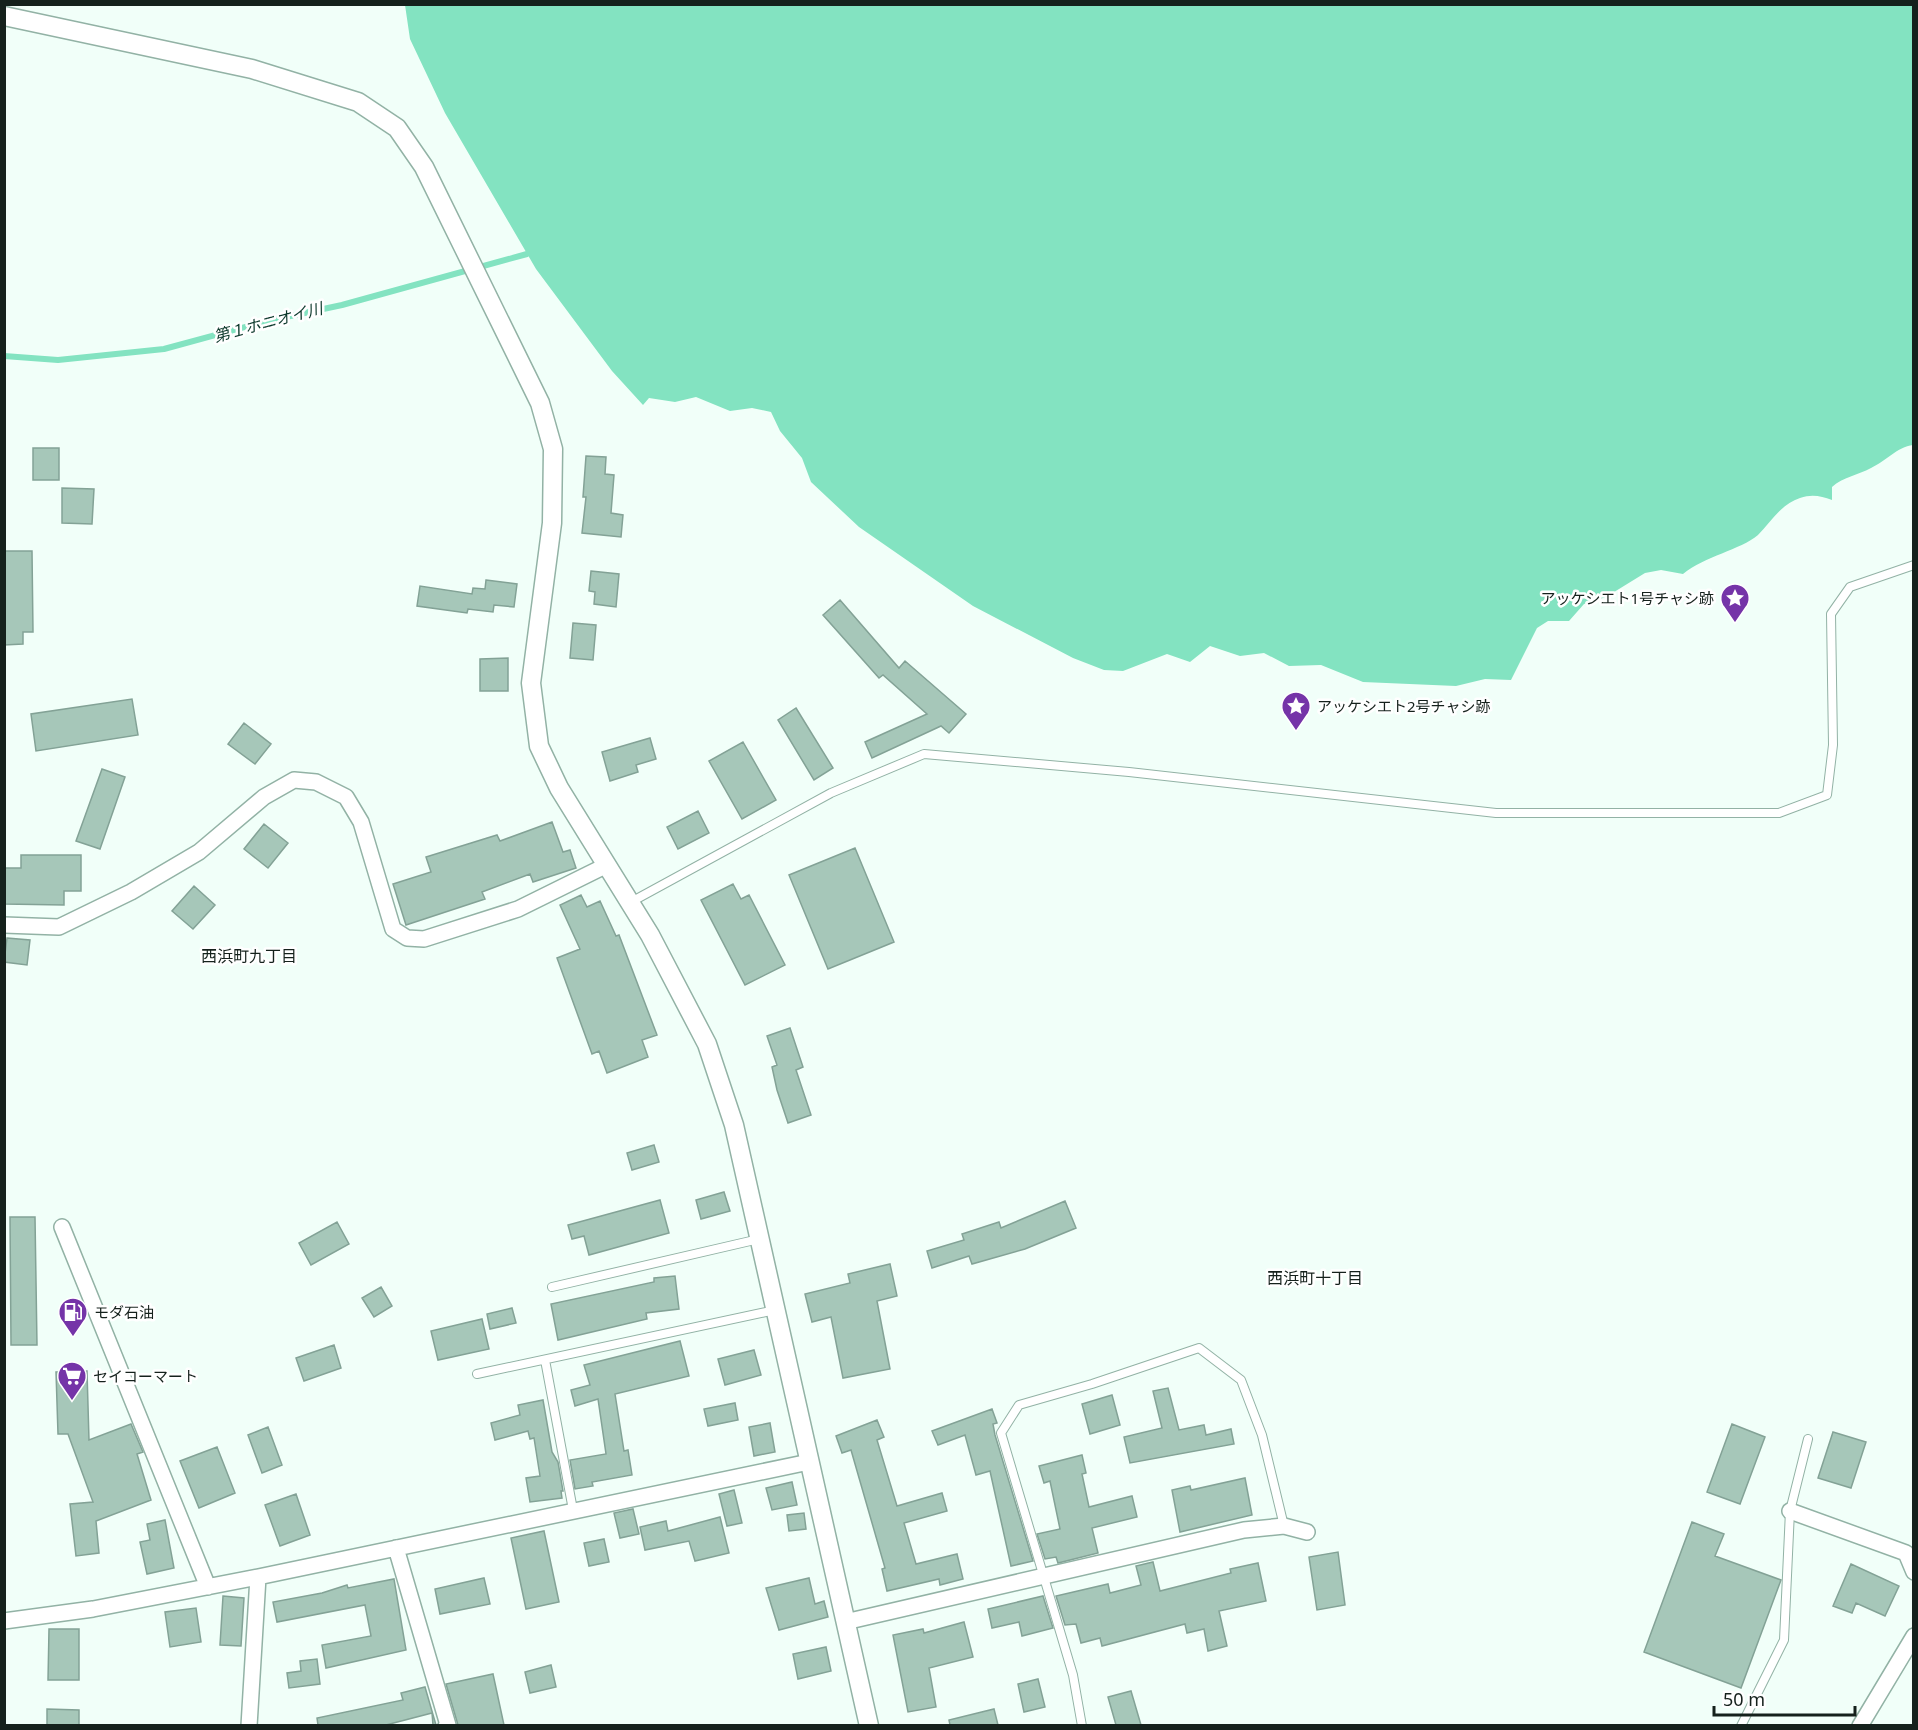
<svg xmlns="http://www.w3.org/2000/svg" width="1918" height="1730" viewBox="0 0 1918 1730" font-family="'Noto Sans','Noto Sans JP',sans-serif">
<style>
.water{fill:#83e3c1}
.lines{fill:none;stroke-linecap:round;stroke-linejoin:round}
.stream{stroke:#83e3c1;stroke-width:6}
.building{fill:#a6c7b9;stroke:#83a296;stroke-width:1.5}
.service-casing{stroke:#92b2a5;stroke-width:10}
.minor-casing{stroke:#92b2a5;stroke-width:18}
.tertiary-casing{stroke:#92b2a5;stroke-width:21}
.service{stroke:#fff;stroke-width:8}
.minor{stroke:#fff;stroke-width:15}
.tertiary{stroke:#fff;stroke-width:18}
.labels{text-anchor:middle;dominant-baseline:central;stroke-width:5;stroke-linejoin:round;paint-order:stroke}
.poi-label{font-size:15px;fill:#15211c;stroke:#fff;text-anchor:start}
.water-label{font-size:16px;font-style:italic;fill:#0d392c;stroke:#fff}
.neighbourhood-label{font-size:16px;fill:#15211c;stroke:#fff}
</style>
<rect width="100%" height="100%" fill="#f1fff9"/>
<path class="water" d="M405 5H1913V445C1897 447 1886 461 1871 468 1858 475 1843 477 1832 487V500C1821 496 1812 494 1800 498 1781 504 1771 522 1758 535 1740 550 1705 556 1683 574L1661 570 1645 573 1606 597 1584 604 1569 621H1548L1537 628 1511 680 1485 679 1456 686 1363 682 1321 665 1289 666 1264 653 1240 656 1210 646 1190 662 1167 654 1123 671 1104 670 1073 658 973 606 859 527 811 482 802 458 780 431 771 412 752 408 730 411 696 397 675 402 649 398 643 405 612 371 536 269 445 113 410 39Z"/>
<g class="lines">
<path class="stream" d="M4 356 58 360 164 349 267 321 342 305 527 254"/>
</g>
<path class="building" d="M33 448H59V480H33Z
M586 456 606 457 605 474 614 475 611 513 623 515 621 537 582 533 586 497H583Z
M62 488 94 489 92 524 62 523Z
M4 551H32L33 632H23V644L4 645Z
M591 571 619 574 616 607 594 604 595 592 589 591Z
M486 580 517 584 514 607 494 605 493 612 468 609 467 613 417 606 420 586 472 594 473 588 485 589Z
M840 600 899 668 905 661 966 714 949 733 941 726 872 758 865 742 927 714 883 675 879 678 823 615Z
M573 623 596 625 593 660 570 658Z
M508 658V691H480V659Z
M132 699 138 735 36 751 31 714Z
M796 708 833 768 814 780 778 720Z
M244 723 271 744 255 764 228 744Z
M650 738 656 759 636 765 638 772 610 781 602 752Z
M743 742 776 800 742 819 709 761Z
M102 769 125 777 100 849 76 841Z
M698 811 709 833 678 849 667 827Z
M552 822 563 852 570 850 576 868 533 882 530 874 482 892 485 899 406 925 393 884 431 872 426 857 497 835 500 841Z
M264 824 288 843 268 868 244 849Z
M855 848 894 942 828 969 789 875Z
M21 855H81V891H64V905L4 904V868H21Z
M733 884 741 899 749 895 785 965 745 985 701 900Z
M194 886 215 905 193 929 172 911Z
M581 895 587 907 600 901 616 936 619 935 657 1035 642 1040 648 1057 607 1073 599 1051 592 1054 557 958 580 949 560 905Z
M7 938 30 940 27 965 4 962Z
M790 1028 803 1067 796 1070 811 1115 788 1123 777 1090 772 1067 777 1065 767 1036Z
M654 1145 659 1162 632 1170 627 1153Z
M724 1192 730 1211 701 1219 696 1200Z
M660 1200 669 1233 589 1255 584 1236 572 1239 568 1225Z
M1065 1201 1076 1228 1025 1249 972 1264 969 1256 932 1268 927 1251 964 1240 962 1234 999 1222 1001 1228Z
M10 1217H35L37 1345H11Z
M337 1222 349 1244 311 1265 299 1243Z
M890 1264 897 1296 877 1301 890 1369 843 1378 831 1317 812 1322 805 1294 850 1283 848 1274Z
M675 1276 679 1309 646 1313 647 1319 558 1340 551 1304 654 1282V1278Z
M381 1287 392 1306 374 1317 362 1298Z
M512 1308 516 1323 490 1329 487 1314Z
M482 1319 489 1349 438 1360 431 1331Z
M680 1341 689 1376 615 1394 624 1451 628 1450 632 1475 592 1482 593 1486 575 1489 570 1460 606 1454 598 1399 575 1406 571 1390 590 1385 584 1365Z
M334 1345 341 1368 304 1381 296 1358Z
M754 1350 761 1375 725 1385 718 1359Z
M87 1371 89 1440 131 1424 143 1452 137 1454 151 1500 96 1521 99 1553 76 1556 70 1504 93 1502 68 1434H58L56 1372Z
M1168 1388 1179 1430 1204 1425 1206 1435 1231 1429 1234 1444 1130 1463 1124 1437 1162 1428 1153 1391Z
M1112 1395 1120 1425 1090 1434 1082 1404Z
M543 1400 552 1452 558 1462 563 1491H561L562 1498 530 1502 526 1478 540 1476 534 1438 530 1439 528 1431 495 1440 491 1423 520 1415 518 1405Z
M735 1403 738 1420 708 1426 704 1409Z
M992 1409 997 1423 993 1424 995 1435 1033 1561 1011 1566 990 1471 976 1475 965 1435 938 1445 932 1431Z
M877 1420 884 1437 877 1440 897 1506 942 1493 947 1511 904 1523 916 1564 957 1554 963 1579 940 1585 939 1579 887 1591 882 1569 885 1568 851 1450 842 1453 836 1436Z
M770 1423 775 1452 754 1456 749 1427Z
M1732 1424 1765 1437 1740 1504 1707 1492Z
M268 1427 282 1465 262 1473 248 1435Z
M1833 1432 1866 1442 1851 1488 1818 1478Z
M217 1447 235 1493 199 1508 180 1461Z
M1082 1455 1086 1473 1082 1474 1089 1507 1132 1496 1137 1517 1092 1528 1098 1553 1058 1563 1056 1557 1045 1559 1037 1534 1060 1529 1050 1481 1044 1483 1039 1466Z
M1245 1478 1252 1515 1180 1532 1172 1490 1190 1486 1191 1490Z
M792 1482 797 1505 772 1510 766 1488Z
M734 1490 742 1523 727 1526 719 1494Z
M296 1494 310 1535 280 1546 265 1505Z
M633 1509 639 1534 620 1538 614 1513Z
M804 1513 806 1529 789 1531 787 1515Z
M720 1517 729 1553 695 1561 689 1541 645 1550 640 1527 666 1521 668 1531Z
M165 1520 174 1568 147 1574 140 1542 150 1540 147 1524Z
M1692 1522 1724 1534 1715 1556 1781 1580 1741 1688 1644 1652Z
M544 1531 559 1602 526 1609 511 1538Z
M604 1539 609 1562 589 1566 584 1543Z
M1338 1552 1345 1605 1317 1610 1309 1557Z
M1153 1562 1160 1591 1231 1573 1230 1569 1258 1563 1266 1601 1219 1611 1227 1646 1208 1651 1204 1629 1187 1633 1185 1624 1102 1646 1100 1638 1081 1643 1076 1624 1065 1625 1056 1596 1108 1584 1110 1593 1141 1585 1136 1566Z
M1851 1564 1899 1586 1885 1616 1856 1603 1852 1613 1833 1606Z
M484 1578 490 1604 440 1614 435 1589Z
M809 1578 815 1604 824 1601 828 1617 779 1630 766 1588Z
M394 1579 406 1650 326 1668 322 1645 371 1636 365 1605 277 1622 273 1602 322 1593 347 1585 348 1588Z
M223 1596 244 1598 241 1646 220 1645Z
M1043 1596 1053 1628 1022 1636 1019 1622 992 1628 988 1609Z
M196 1608 201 1642 170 1647 165 1612Z
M964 1622 973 1657 929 1668 936 1707 908 1712 893 1635 923 1629 924 1633Z
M49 1629H79V1680H48Z
M826 1647 831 1671 798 1679 793 1654Z
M317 1659 320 1684 289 1688 287 1673 301 1671 300 1661Z
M551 1665 556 1687 530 1693 525 1672Z
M493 1674 504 1725H458L446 1684Z
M1038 1679 1045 1707 1024 1712 1018 1684Z
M425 1687 436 1725H433L432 1713 386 1725H318L317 1718 403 1700 401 1693Z
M1131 1691 1141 1725H1116L1108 1697Z
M47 1709 79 1710V1725H47Z
M994 1709 998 1725H950L949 1720Z"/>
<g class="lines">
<g class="service-casing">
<path id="service" d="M631 902 831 793 924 754 1129 772 1496 813H1779L1827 795 1833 745 1831 614 1850 587 1914 565
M552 1287 759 1239
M545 1360 573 1510
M477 1374 775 1310
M1082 1726 1073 1675 1001 1433 1019 1405 1092 1384 1199 1348 1241 1380 1262 1435 1284 1526
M1741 1726 1784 1640 1790 1511 1808 1439"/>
</g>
<g class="minor-casing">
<path id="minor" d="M4 925 59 927 131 892 199 852 264 797 294 780 316 782 346 797 361 822 393 929 407 938 424 939 518 909 607 865
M62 1227 208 1587
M1790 1511 1906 1553 1914 1572
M396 1548 448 1725 446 1726
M4 1621 93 1609 258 1577 809 1462
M845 1622 1244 1530 1284 1526 1307 1532
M249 1726 258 1577
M1860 1726 1914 1636"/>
</g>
<g class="tertiary-casing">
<path id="tertiary" d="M4 16 252 69 358 102 397 128 424 167 540 403 553 449 552 523 531 683 539 746 559 788 650 935 707 1044 734 1125 869 1726"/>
</g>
<use href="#service" class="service"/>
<use href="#minor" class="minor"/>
<use href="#tertiary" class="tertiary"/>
</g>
<defs>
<g id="sight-pin" transform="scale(1.5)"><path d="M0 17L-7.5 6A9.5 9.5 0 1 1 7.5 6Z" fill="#7534a8" stroke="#fff"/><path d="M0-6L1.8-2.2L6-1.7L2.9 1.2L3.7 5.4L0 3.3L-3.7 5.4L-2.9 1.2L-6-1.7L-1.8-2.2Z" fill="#fff"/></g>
<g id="fuel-pin" transform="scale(1.5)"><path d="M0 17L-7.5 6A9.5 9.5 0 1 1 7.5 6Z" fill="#7534a8" stroke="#fff"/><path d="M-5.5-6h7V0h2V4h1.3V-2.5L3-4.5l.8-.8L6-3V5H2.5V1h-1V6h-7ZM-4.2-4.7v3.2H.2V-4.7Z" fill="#fff"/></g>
<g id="supermarket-pin" transform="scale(1.5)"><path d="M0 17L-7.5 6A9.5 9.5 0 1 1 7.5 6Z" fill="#7534a8" stroke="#fff"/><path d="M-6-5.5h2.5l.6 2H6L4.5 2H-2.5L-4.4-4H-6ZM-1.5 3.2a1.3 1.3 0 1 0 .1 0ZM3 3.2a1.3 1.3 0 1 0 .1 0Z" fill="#fff"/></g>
</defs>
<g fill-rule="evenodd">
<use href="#sight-pin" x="1735" y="598"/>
<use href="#sight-pin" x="1296" y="706"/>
<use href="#fuel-pin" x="73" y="1312"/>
<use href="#supermarket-pin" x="72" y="1376"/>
</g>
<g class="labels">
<g class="poi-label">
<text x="1714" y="598" text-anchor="end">アッケシエト1号チャシ跡</text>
<text x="1317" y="706">アッケシエト2号チャシ跡</text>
<text x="94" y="1312">モダ石油</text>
<text x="93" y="1376">セイコーマート</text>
</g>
<g class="water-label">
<text transform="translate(268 322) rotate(-15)">第１ホニオイ川</text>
</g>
<g class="neighbourhood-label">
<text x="249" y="956">西浜町九丁目</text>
<text x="1315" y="1278">西浜町十丁目</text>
</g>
</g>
<rect width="1918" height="1730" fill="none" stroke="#15211c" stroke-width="12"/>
<path d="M1714 1706v9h141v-9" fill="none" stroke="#15211c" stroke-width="3"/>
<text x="1723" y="1706" font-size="18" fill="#15211c" stroke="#ffffff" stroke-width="4.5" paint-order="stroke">50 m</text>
</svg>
